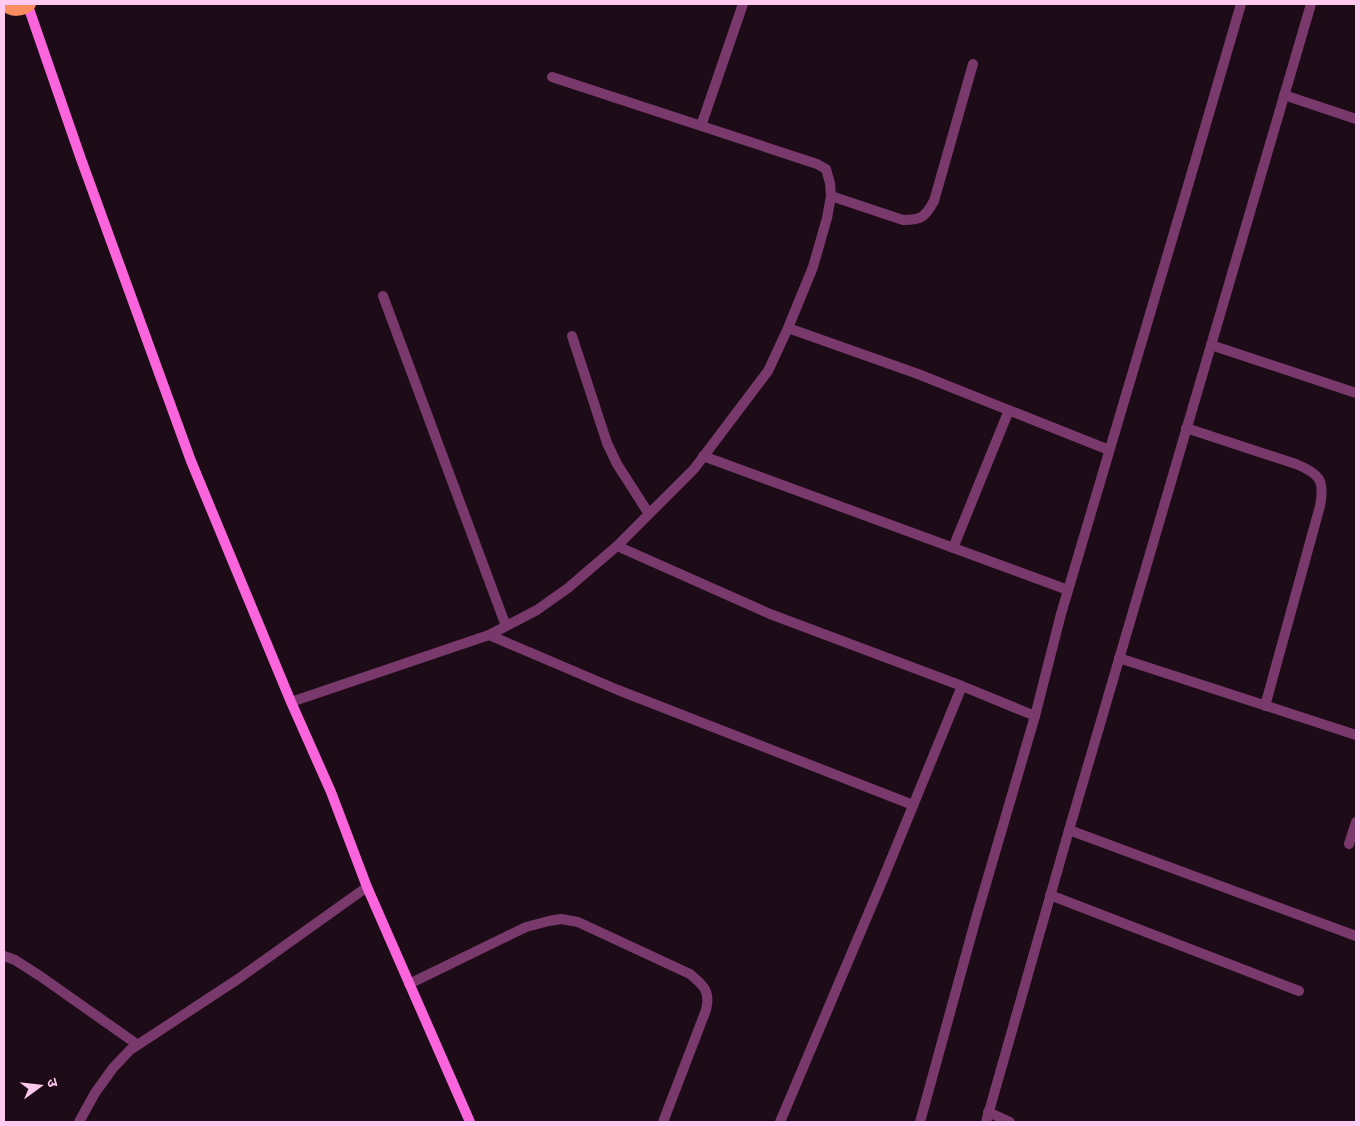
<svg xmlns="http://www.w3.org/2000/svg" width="1360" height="1126" viewBox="0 0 1360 1126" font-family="'Asap Condensed','Noto Sans Devanagari',sans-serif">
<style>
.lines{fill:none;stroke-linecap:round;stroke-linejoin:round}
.minor{stroke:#7a396c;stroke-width:10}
.tertiary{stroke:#7a396c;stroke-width:10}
.secondary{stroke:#fa64dc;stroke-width:10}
.trunk{stroke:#f98c60;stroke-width:14}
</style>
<rect width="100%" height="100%" fill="#1d0c17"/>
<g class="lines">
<path class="minor" d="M1284 95 1356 119
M701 126 743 4
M831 196 903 220C922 220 925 217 934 201L973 64
M383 296 506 626
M788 328 918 374 1109 450
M572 336 607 443 617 464 649 514
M1211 345 1356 393
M1186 428 1296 464C1320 474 1325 480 1320 506L1265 706
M703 456 1068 590
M617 546 770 614 962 686 1035 716
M953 548 1009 410
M489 635 618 690 913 805
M1119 658 1356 735
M291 702 489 635 537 610 568 588 617 546 694 469 768 371 788 328 813 267 827 218 831 196 830 183 826 169 817 164 552 77
M1069 830 1356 936
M1349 844 1356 822
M1050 895 1299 991
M4 956 15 960 40 976 138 1045
M409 984 526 927 549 921 561 919 578 922 690 974C703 985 711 991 706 1010L663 1122
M988 1112 1010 1122
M79 1122 95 1093 113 1068 130 1050 238 979 367 887
M780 1122 883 879 962 686"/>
<path class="tertiary" d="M920 1122 976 918 1035 716 1061 614 1187 189 1241 4
M986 1122 1069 830 1311 4"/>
<path class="secondary" d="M28 6 81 159 191 461 291 702 331 792 367 887 470 1122"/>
<path class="trunk" d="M5 4C12 11 22 10 29 4"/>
</g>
<rect width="1360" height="1126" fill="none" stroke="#fdc9ee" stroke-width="10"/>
<g transform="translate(40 1086) rotate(75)" stroke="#1d0c17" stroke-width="4" paint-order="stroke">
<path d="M0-4L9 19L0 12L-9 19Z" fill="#fdc9ee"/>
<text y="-8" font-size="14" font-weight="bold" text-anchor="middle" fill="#fdc9ee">उ</text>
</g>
</svg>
